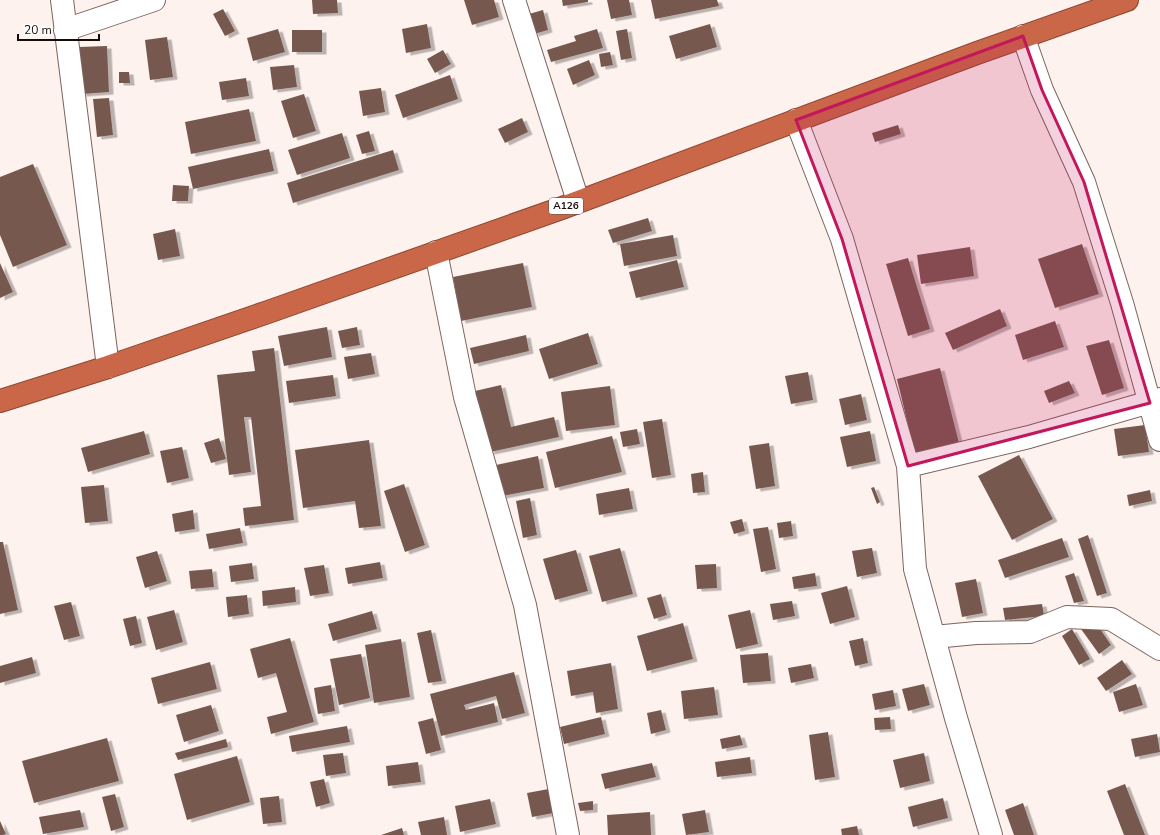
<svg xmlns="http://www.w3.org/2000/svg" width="1160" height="835" viewBox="0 0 1160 835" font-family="'Nunito Sans',sans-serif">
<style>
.building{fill:#77594f;filter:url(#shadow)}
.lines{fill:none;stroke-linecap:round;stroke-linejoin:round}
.minor-casing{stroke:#7c655e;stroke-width:24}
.highway-casing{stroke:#8a4732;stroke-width:24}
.minor{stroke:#fff;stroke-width:22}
.highway{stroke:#c96748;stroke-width:22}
.marked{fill:#c2185b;fill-opacity:0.2;stroke:#c2185b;stroke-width:3;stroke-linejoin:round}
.labels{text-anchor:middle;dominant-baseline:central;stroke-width:4;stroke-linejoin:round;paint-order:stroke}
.shield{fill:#fff;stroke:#5a5553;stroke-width:1}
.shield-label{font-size:10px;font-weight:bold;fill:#140c09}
</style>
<defs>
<filter id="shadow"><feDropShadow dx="4.5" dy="2.5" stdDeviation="0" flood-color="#0004"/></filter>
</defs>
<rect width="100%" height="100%" fill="#fdf2ee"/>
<path class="building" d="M312 0H337L338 13 313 14Z
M464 0H494L499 17 472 25Z
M562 0H588V2L563 6Z
M607 0H629L632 15 611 19Z
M651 0H717L719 6 655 19Z
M223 9 235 31 225 36 213 14Z
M543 10 548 30 534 34 529 14Z
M427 24 431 48 406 53 402 29Z
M710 24 717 47 676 59 669 36Z
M278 29 285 52 253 61 247 38Z
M597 29 603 48 551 62 547 50 576 41 574 36Z
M627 29 632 58 621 60 616 31Z
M292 30H322V52H292Z
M167 37 173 77 150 80 145 40Z
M107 46 109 92 82 94 79 47Z
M443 50 451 64 435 73 427 59Z
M610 52 613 65 601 67 599 54Z
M589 60 595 75 573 85 567 69Z
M294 65 297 87 273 90 270 67Z
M119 72H129L130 83H119Z
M450 75 458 99 403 118 395 95Z
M246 78 249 96 222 100 219 82Z
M381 88 385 112 363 116 359 91Z
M304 94 316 131 293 138 281 101Z
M109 98 113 135 97 137 93 99Z
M249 109 256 141 191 154 185 122Z
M522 118 528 132 505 143 498 129Z
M898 125 901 134 875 142 872 133Z
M369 131 375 151 362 154 356 135Z
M342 133 350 158 297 175 288 150Z
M269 149 274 171 193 189 188 167Z
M393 150 399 170 293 203 287 183Z
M33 164 67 245 13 267 0 235V177Z
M173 185 189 186 188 201H172Z
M648 218 652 231 613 243 608 230Z
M175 229 180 256 158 260 153 234Z
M673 235 677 256 624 266 620 244Z
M1082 244 1099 294 1055 308 1038 259Z
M970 247 974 276 921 284 917 255Z
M908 258 930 329 908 336 886 264Z
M677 260 684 287 636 298 629 272Z
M0 263 13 292 0 298Z
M523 263 532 307 461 321 453 277Z
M1000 309 1007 326 953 350 945 333Z
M1055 321 1064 347 1023 360 1015 335Z
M327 327 332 357 284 366 278 336Z
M357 327 360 345 342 348 338 331Z
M588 333 598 364 549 379 539 349Z
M526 335 529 351 474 364 470 348Z
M1109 340 1124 388 1102 395 1086 346Z
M274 348 294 520 245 526 243 508 261 506 251 417H244L251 472 229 475 217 375 255 371 252 351Z
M371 353 375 374 348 379 344 357Z
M940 368 959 443 915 454 897 379Z
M808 372 813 400 791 404 785 376Z
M333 375 336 396 289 403 286 381Z
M1069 381 1075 393 1049 403 1044 391Z
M501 385 511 427 554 417 559 437 490 452 475 391Z
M610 386 615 425 566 431 561 392Z
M861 394 867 420 845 425 839 399Z
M662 419 671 475 652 478 643 422Z
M1145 425 1149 452 1118 456 1114 429Z
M637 429 640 444 623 447 620 432Z
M144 431 150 454 88 472 81 448Z
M870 431 876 461 847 467 840 437Z
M612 436 622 472 555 488 546 452Z
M219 438 226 459 211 463 204 443Z
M369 440 381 526 359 528 355 501 303 508 295 450Z
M769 443 775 486 756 489 749 446Z
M182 447 189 478 167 483 160 451Z
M1019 455 1053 519 1012 540 978 476Z
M538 456 544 488 502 496 496 465Z
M703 472 705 492 693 493 691 474Z
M404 484 425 545 405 552 384 491Z
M104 485 108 521 85 523 81 487Z
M874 487 880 502 877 504 871 488Z
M629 488 633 509 599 515 596 494Z
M1150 490 1152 501 1129 506 1127 495Z
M530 498 537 535 523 538 516 501Z
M193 510 195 529 175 532 172 514Z
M742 519 745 531 734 534 730 522Z
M791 521 793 536 779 538 777 523Z
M768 527 776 569 761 572 753 529Z
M240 528 243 543 209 549 206 534Z
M1088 535 1107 593 1097 596 1078 539Z
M1062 538 1069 557 1005 578 998 560Z
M0 542H3L18 610 0 614Z
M620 548 633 594 602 602 589 556Z
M872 548 877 573 857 577 852 551Z
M576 550 588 591 555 600 543 559Z
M157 551 167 581 145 588 136 557Z
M380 562 383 578 348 584 345 568Z
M252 563 254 579 231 582 229 566Z
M716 564 717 588 697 589 695 565Z
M324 565 329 593 310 596 304 568Z
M212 569 214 587 191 589 189 571Z
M815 573 817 586 794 589 792 577Z
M1074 573 1084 601 1074 603 1065 576Z
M976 579 983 613 962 617 955 583Z
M847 586 855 617 830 624 821 593Z
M295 587 296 602 263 606 262 591Z
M661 594 667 615 654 619 647 598Z
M247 595 249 614 228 617 226 597Z
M792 601 795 616 773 620 770 604Z
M71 602 80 636 64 640 54 606Z
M1042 604 1044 616 1005 620 1003 608Z
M174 610 183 642 156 650 147 617Z
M750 610 758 644 736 649 728 615Z
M372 611 377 629 333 641 328 624Z
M136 616 142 643 130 646 123 619Z
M1094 620 1111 645 1099 654 1081 629Z
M683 623 693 659 647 671 637 636Z
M1072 629 1090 659 1079 665 1062 636Z
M431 630 442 681 428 683 417 633Z
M290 638 314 722 271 734 267 717 287 712 276 673 258 678 250 649Z
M863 638 868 663 855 666 849 641Z
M401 639 410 697 374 703 365 645Z
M768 653 771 681 743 683 740 655Z
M361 654 370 698 339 705 330 659Z
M32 657 36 673 0 683V666Z
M1122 660 1132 674 1106 691 1097 678Z
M210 662 217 689 158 704 151 678Z
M611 663 618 709 596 713 593 692 571 696 567 671Z
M811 664 814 678 791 683 788 668Z
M514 672 525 713 502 719 496 696 464 705 466 710 494 703 498 722 441 736 430 694Z
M924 684 930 705 908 711 902 689Z
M1136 684 1143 705 1119 712 1113 692Z
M331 685 335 711 318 714 314 688Z
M714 687 718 715 684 719 681 691Z
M893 690 896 706 875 710 872 694Z
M211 705 219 731 184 742 176 715Z
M661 710 666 730 651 734 647 713Z
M601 717 605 734 564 744 560 727Z
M890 717 891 729 875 730 874 718Z
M433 718 441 750 426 754 418 722Z
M347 726 350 742 292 752 289 736Z
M828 732 835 777 815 780 809 735Z
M1157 734 1160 752 1135 757 1131 739Z
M740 735 743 745 722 749 720 739Z
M107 738 119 781 34 803 22 761Z
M226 739 228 747 178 760 175 753Z
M343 753 346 773 326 776 323 755Z
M924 753 930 781 900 788 893 760Z
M237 756 250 802 187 820 174 774Z
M750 757 752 773 717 777 715 762Z
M418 762 421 782 388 786 386 766Z
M652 763 656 777 605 789 601 774Z
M324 779 330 803 316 807 310 782Z
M1125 784 1145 835H1124L1107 791Z
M554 788 559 812 532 817 527 793Z
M115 794 124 827 111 831 102 797Z
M279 796 282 822 263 824 260 798Z
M943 798 948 818 913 827 908 807Z
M490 799 496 824 460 832 455 806Z
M593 801V810L580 811 578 803Z
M1023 803 1034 835H1014L1005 810Z
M80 810 84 827 43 834 39 817Z
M705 810 709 832 686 835 682 814Z
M650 812 651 835H608L607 815Z
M444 817 447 835H421L418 822Z
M0 821 6 834 3 835H0Z
M857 826 859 835H842L841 829Z
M402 828 404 835H381Z"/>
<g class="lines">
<g class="minor-casing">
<path id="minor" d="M62 0 108 367
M514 0 578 201
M65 30 154 0
M1023 36 1042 90 1084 182 1122 303 1160 440
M796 120 842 239 908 466
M436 252 465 397 525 605 568 835
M934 637 976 633 1030 632 1067 617 1111 619 1160 649
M991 835 956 718 915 569 908 466 1029 437 1160 399"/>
</g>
<g class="highway-casing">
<path id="highway" d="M0 401 108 367 268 312 562 208 977 53 1127 0"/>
</g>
<use href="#minor" class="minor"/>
<use href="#highway" class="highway"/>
</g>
<path class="marked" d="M1023 36 1042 90 1084 182 1150 403 908 466 842 239 796 120Z"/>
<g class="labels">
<rect class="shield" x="549" y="198" width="34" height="16" rx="3"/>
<g class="shield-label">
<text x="566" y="206">A126</text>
</g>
</g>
<path d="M18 34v6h81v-6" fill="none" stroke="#140c09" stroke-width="2"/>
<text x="24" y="34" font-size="12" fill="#140c09" stroke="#ffffff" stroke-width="3" paint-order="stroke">20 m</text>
</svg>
